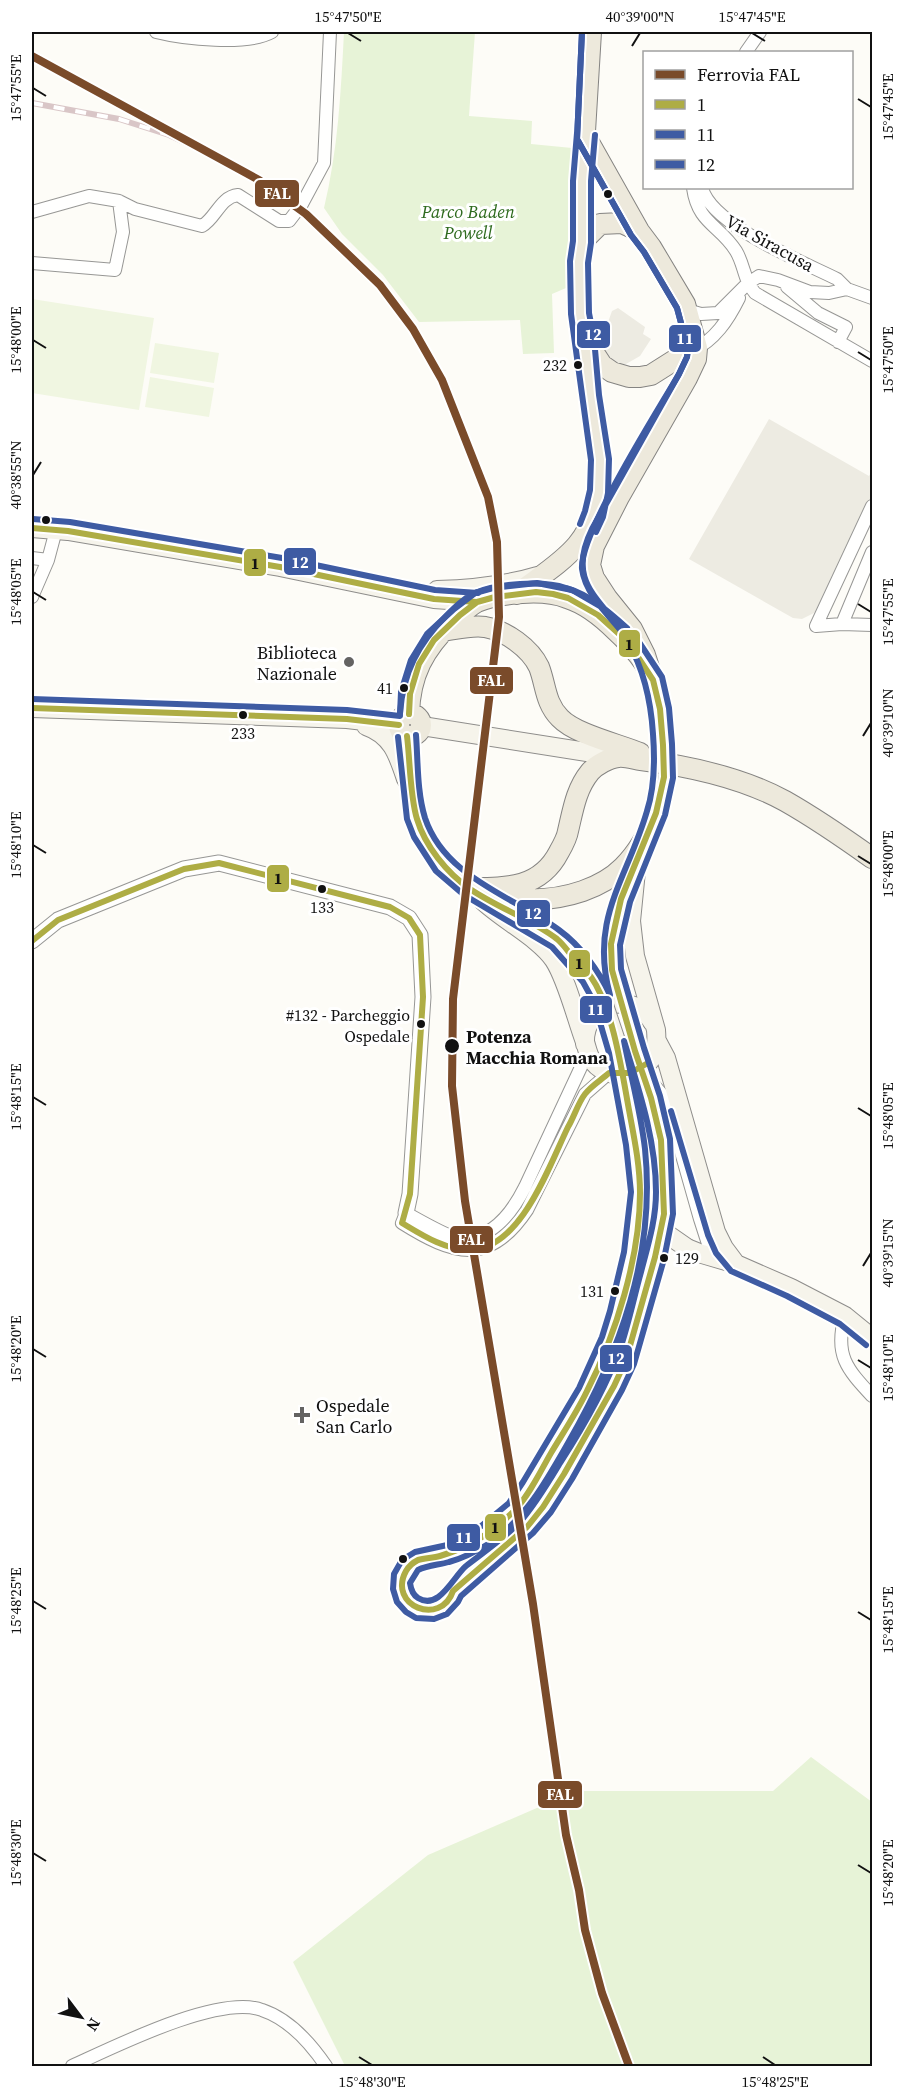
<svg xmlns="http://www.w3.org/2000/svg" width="904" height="2098" viewBox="0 0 904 2098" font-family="'Source Serif 4',serif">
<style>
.green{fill:#e7f3d7}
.pitch{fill:#f0f6e1}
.plaza{fill:#edebe2}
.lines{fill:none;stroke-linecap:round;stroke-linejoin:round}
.primary-tunnel{stroke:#dad9d4;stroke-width:20;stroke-dasharray:20 10;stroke-linecap:butt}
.minor-casing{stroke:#979795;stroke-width:14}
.tertiary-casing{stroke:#979795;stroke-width:17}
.secondary-casing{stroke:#8e8d8b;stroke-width:20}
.primary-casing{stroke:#858482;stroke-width:22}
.minor{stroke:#fffffe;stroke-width:12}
.tertiary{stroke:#fffffe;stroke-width:15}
.secondary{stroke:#f6f4eb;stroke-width:18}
.primary{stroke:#ede9dc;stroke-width:20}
.rail-casing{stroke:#d9c6c7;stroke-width:6}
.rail{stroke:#fff;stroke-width:4;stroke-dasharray:11;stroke-linecap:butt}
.secondary-bridge-casing{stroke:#8e8d8b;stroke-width:20;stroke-linecap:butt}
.secondary-bridge{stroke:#f6f4eb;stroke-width:18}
.bus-1-casing{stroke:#fff;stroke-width:10}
.bus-2-casing{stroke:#fff;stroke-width:10}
.bus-3-casing{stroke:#fff;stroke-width:10}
.bus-1{stroke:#aead45;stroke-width:6}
.bus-2{stroke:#3e5ba3;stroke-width:6}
.bus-3{stroke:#3e5ba3;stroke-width:6}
.rail-1-casing{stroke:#fff;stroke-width:12}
.rail-1{stroke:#7a4b2a;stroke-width:8}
.ticks{fill:none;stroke:#111;stroke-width:2}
.bus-dot{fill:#111;stroke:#fff;stroke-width:2}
.poi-dot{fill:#646362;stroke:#fff;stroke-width:2}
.labels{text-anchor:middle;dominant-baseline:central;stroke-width:6;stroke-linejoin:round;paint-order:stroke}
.bus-label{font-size:16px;fill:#111;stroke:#fff;text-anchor:end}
.park-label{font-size:18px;font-style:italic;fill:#2f6b1f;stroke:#fff}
.street-label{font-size:18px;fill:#111;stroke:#fff}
.poi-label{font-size:18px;fill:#111;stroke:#fff;text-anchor:end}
.stop-label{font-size:18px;font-weight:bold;fill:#111;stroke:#fff;text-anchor:start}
.line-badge{stroke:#fff;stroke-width:2}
.badge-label{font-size:16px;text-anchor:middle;font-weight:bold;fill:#fff}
.pale-badge-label{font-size:16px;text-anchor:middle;font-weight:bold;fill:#111}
.neatline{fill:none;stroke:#111;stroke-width:2}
.ticks-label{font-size:15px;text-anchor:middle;fill:#111}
</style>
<rect width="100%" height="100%" fill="#fdfcf7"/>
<path class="green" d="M344 32H475L469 116 532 121 531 144 572 148 575 238 571 281 566 288 552 294 554 353 523 354 520 320 419 322 383 275 342 234 324 208C338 150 341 91 344 32Z
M811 1757 872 1802V2066H345L293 1962 428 1855 576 1791H773Z"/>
<path class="pitch" d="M32 299 154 318 139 410 32 393Z
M155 343 219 353 214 383 150 373Z
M150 377 214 388 209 417 145 407Z"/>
<path class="plaza" d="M618 308 645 327 643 334 651 339 640 356 619 368 599 350 593 332 607 325 612 311Z
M769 419 869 476 872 471V496L822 604 814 613 802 619 793 618 689 559Z"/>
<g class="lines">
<path class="primary-tunnel" d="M656 813 664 777 663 747"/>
<g class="minor-casing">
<path id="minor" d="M156 32C184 39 247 46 272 32
M746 52 760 32
M693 188C698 224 720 225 736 251 745 266 743 279 755 293L872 361
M702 188C711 225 803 262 837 279L847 289
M32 212 89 196 119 201
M32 263 115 270 123 232 119 201 135 209 202 226C216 218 220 197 238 195L279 221H289L302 204 324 163 330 32
M787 287 818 313 846 327 838 342
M687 310 701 314 718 313 747 284 759 276 778 280 810 292 829 293 847 289 872 298
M692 351C715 340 728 320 739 298
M872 506 816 626 842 624 872 625
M32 558 48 560 56 530
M32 597 48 560
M842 624 872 552
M588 1052 525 1187C512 1213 490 1242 457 1238 446 1236 417 1219 406 1213L402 1223C453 1255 489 1267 527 1210L585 1094 609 1073
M636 1072 654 1085 666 1099 700 1219 709 1247 718 1258
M845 1316C834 1355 847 1369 872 1396
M72 2066C114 2047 219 1994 262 2010 289 2019 311 2044 326 2066"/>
</g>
<g class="tertiary-casing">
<path id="tertiary" d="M32 941 58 920 184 869 219 863 390 907 409 918 420 935 423 997 410 1194 406 1213"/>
</g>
<g class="secondary-casing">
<path id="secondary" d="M32 528 68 531 280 567 434 599 477 602
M437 590C472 589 504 586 537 576
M32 708 347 719 399 725
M366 726C392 735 398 755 406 779
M422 726 618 757
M483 901C503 920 539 938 554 960 567 980 576 1018 585 1042 587 1048 588 1054 591 1059 598 1070 610 1075 622 1075 632 1074 640 1070 647 1064 657 1054 657 1042 656 1030L635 956 631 921 637 861 644 845
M657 1041 666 1058 716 1232 724 1248 736 1264
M585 1044C583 1003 632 988 653 1023
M687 1248 702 1254 736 1264 791 1288 845 1316 872 1338"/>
</g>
<g class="primary-casing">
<path id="primary" d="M591 32 582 181V242L579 262 580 314 585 339 602 365 612 372 629 377H640L651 375 681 356 688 345 690 330
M586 137 639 231 651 247 685 304 697 348 696 359 687 378 619 497 594 546 590 565 594 578 607 598 632 629 645 655 653 680
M582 242 600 224 622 223 639 231
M517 594C537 578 560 565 577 545 612 503 598 448 591 400 588 382 587 363 586 345
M443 631C457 629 471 625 485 627 506 631 530 648 539 667 546 685 545 703 560 718 575 734 618 744 640 753
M399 725a11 11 0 1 1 22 0a11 11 0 1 1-22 0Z
M409 714C410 675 424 649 452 622 460 615 468 607 477 602 490 596 507 594 522 593 537 592 552 592 567 598 586 604 602 617 616 631 630 644 647 663 654 682 660 702 661 724 663 745
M407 736C411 786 409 825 443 866 482 912 581 909 623 867 638 852 649 832 656 813
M469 888C506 888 540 889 559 852 563 845 567 838 568 831 573 810 576 789 590 772 596 765 609 758 618 757 625 756 634 759 641 760 688 766 743 778 785 801 815 818 844 838 872 858"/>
</g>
<use href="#minor" class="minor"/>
<use href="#tertiary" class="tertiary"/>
<use href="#secondary" class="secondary"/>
<use href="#primary" class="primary"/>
<g class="rail-casing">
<path id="rail" d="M32 103 119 119 169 135 222 160"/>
</g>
<use href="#rail" class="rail"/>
<g class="secondary-bridge-casing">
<path id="secondary-bridge" d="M469 888 558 940 591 977 602 999 639 1110 647 1146 650 1182V1207L653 1218 664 1232 687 1248"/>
</g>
<use href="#secondary-bridge" class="secondary-bridge"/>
<g class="bus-1-casing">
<path id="bus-1" d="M32 528 68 531 280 567 434 599 477 602
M32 708 347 719 399 725
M407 736C410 760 410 797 417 819 425 846 447 873 470 889 498 908 531 919 557 939 563 944 567 950 572 956 578 962 585 969 591 977 613 1008 622 1072 629 1110 634 1137 640 1165 640 1193 640 1256 616 1335 587 1391 577 1412 563 1433 551 1453 540 1472 530 1494 515 1510 494 1531 469 1548 440 1556 433 1558 425 1558 418 1560 412 1563 409 1566 406 1571 387 1606 441 1627 453 1591L527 1527 543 1507 564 1474 614 1386 626 1360 655 1257 664 1214 661 1140 651 1098 635 1051 612 970 611 944 621 899 656 813 664 777 663 745 660 709 653 680 628 642 598 615 568 598 553 594 536 592 495 597 477 602 460 615 434 640 419 664 410 694 409 714
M32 941 58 920 184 869 219 863 390 907 409 918 420 935 423 997 410 1194 402 1223C422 1235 445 1250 470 1250 521 1249 549 1166 568 1127 574 1117 578 1103 585 1094 591 1086 601 1080 609 1073H630L648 1063"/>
</g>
<g class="bus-2-casing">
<path id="bus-2" d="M582 32 577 139 631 235 644 252 677 308 688 349 687 357 679 374C659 409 579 534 582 569 585 594 609 616 624 634
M577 133 573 181V241L570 261 571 314 591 460 590 490 585 511 580 524
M398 737 407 819 414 837 436 871 464 895 552 947 583 982 594 1002 609 1053 626 1145 631 1192 624 1252 610 1311 602 1337 579 1388 523 1482 509 1503 474 1532 452 1544 415 1552 402 1560 394 1574 393 1589 397 1602 406 1612 416 1618 434 1619 447 1614 458 1602 461 1596 533 1533 551 1512 572 1479 622 1390 634 1364 664 1259 673 1214 670 1139 660 1096 644 1048 621 969 620 945 630 902 665 815 673 778 672 744 669 708 662 677 635 636 603 608 572 590 537 583 493 588 475 593 454 609 427 634 411 660 401 692 400 714
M671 1111 708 1235 716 1253 731 1271 787 1296 840 1324 866 1345"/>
</g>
<g class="bus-3-casing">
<path id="bus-3" d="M595 135 591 181V243L588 263 589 313 594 338 599 395 609 459 608 493 603 517 596 532
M33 519 70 522 282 558 435 590 478 593
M32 699 347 710 400 716
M400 713C403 673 418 644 446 616 455 607 464 598 475 593 489 587 505 585 520 584 536 583 551 583 566 588 590 595 609 612 627 628
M416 735C418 762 417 792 425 818 445 878 513 896 559 930 581 946 599 971 610 995 589 918 627 880 647 811 655 786 655 760 653 734 651 702 644 670 628 642 605 599 564 586 592 529L679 374 687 357 688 349 677 308 644 252 631 235 577 139 582 32
M624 1041C639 1090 656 1140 656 1192 656 1220 648 1245 641 1272 634 1297 629 1322 621 1346 606 1388 584 1426 560 1463 548 1483 535 1505 519 1523 503 1539 484 1552 466 1566 453 1577 439 1611 418 1598 413 1595 411 1590 410 1583L418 1570C428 1565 439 1565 449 1562 464 1558 477 1551 490 1543 526 1518 547 1480 568 1443 620 1353 656 1254 645 1149 641 1113 631 1077 624 1041Z"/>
</g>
<use href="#bus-1" class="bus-1"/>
<use href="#bus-2" class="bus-2"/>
<use href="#bus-3" class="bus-3"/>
<g class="rail-1-casing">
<path id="rail-1" d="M32 56 259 180 306 214 380 285 413 329 442 380 488 497 497 542 499 617 453 999 452 1086 465 1201 533 1604 566 1835 579 1890 585 1930 602 1993 629 2066"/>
</g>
<use href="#rail-1" class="rail-1"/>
</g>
<path class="ticks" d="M348 33 361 41M752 33 765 41M632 46 640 33M33 88 46 96M858 99 871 107M33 340 46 348M858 352 871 360M33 475 41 462M33 592 46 600M858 604 871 612M863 736 871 723M33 845 46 853M858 856 871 864M33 1097 46 1105M858 1108 871 1116M863 1266 871 1253M33 1349 46 1357M858 1360 871 1368M33 1601 46 1609M858 1612 871 1620M33 1853 46 1861M858 1865 871 1873M359 2057 372 2065M763 2057 775 2065"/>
<g class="bus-dot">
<circle cx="608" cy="194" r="5"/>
<circle cx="578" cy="365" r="5"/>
<circle cx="46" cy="520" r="5"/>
<circle cx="404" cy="688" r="5"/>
<circle cx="243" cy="715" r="5"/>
<circle cx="322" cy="889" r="5"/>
<circle cx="421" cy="1024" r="5"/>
<circle cx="452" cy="1046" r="8"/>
<circle cx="664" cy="1258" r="5"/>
<circle cx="615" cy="1291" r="5"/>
<circle cx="403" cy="1559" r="5"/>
</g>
<g class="poi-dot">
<circle cx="349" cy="662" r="6"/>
<path d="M299 1406h6v6h6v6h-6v6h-6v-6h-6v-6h6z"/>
</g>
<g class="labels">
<g class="bus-label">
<text x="567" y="365">232</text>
<text x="393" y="688">41</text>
<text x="243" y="733" text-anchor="middle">233</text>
<text x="322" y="907" text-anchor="middle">133</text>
<text x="410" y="1015">#132 - Parcheggio<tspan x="410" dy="21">Ospedale</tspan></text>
<text x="675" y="1258" text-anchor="start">129</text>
<text x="604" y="1291">131</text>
</g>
<g class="park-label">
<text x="468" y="211">Parco Baden<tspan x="468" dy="21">Powell</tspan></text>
</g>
<g class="street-label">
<text transform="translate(770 243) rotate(29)">Via Siracusa</text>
</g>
<g class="poi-label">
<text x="337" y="652">Biblioteca<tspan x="337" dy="21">Nazionale</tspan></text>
<text x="316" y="1405" text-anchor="start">Ospedale<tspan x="316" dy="21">San Carlo</tspan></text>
</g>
<g class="stop-label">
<text x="466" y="1036">Potenza<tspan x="466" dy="21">Macchia Romana</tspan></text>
</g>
</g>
<g class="line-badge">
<rect x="254" y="179" width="46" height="29" rx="6" fill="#7a4b2a"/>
<rect x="576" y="320" width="35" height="29" rx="6" fill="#3e5ba3"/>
<rect x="668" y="324" width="34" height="29" rx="6" fill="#3e5ba3"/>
<rect x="283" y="547" width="34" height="29" rx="6" fill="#3e5ba3"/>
<rect x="243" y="548" width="24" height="29" rx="6" fill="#aead45"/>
<rect x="618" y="629" width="23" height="29" rx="6" fill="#aead45"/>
<rect x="469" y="666" width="45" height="29" rx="6" fill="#7a4b2a"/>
<rect x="266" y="864" width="24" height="29" rx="6" fill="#aead45"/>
<rect x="516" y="899" width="35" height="29" rx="6" fill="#3e5ba3"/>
<rect x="568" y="949" width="23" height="29" rx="6" fill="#aead45"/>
<rect x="579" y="995" width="34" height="29" rx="6" fill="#3e5ba3"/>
<rect x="449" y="1225" width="45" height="29" rx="6" fill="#7a4b2a"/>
<rect x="599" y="1344" width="34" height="29" rx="6" fill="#3e5ba3"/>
<rect x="484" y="1513" width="23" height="29" rx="6" fill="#aead45"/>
<rect x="446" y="1523" width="35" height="29" rx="6" fill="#3e5ba3"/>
<rect x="537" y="1780" width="46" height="29" rx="6" fill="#7a4b2a"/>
</g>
<g class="badge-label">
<text x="277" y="199">FAL</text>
<text x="593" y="340">12</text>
<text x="685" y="344">11</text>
<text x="300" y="568">12</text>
<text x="491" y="686">FAL</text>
<text x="533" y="919">12</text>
<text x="596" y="1015">11</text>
<text x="471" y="1245">FAL</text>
<text x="616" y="1364">12</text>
<text x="464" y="1543">11</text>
<text x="560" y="1800">FAL</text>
</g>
<g class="pale-badge-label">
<text x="255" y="569">1</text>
<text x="629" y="650">1</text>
<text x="278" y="884">1</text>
<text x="579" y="969">1</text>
<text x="495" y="1533">1</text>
</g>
<rect width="904" height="2098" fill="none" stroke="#ffffff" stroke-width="66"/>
<rect x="643" y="51" width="210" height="138" fill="#ffffff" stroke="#a0a0a0" stroke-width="1.5"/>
<rect x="655" y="70" width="30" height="9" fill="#7a4b2a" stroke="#a0a0a0" stroke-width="1.5"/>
<text x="697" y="81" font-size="18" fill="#111111">Ferrovia FAL</text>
<rect x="655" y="100" width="30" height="9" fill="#aead45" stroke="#a0a0a0" stroke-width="1.5"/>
<text x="697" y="111" font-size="18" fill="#111111">1</text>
<rect x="655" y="130" width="30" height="9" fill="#3e5ba3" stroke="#a0a0a0" stroke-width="1.5"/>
<text x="697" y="141" font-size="18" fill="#111111">11</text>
<rect x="655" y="160" width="30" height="9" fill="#3e5ba3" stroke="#a0a0a0" stroke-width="1.5"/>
<text x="697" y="171" font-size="18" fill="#111111">12</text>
<g transform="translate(81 2017) rotate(122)" stroke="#ffffff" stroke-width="4.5" paint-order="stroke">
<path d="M0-4.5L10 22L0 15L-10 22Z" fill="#111111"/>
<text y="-9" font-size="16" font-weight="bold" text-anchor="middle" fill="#111111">N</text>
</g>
<rect x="33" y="33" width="838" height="2032" class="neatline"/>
<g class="ticks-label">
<text x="348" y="22">15°47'50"E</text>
<text x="640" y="22">40°39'00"N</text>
<text x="752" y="22">15°47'45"E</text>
<text transform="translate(16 88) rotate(-90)" y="5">15°47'55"E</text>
<text transform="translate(888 107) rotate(-90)" y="5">15°47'45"E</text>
<text transform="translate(16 340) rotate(-90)" y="5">15°48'00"E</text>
<text transform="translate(888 360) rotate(-90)" y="5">15°47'50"E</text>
<text transform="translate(16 475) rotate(-90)" y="5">40°38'55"N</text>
<text transform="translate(16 592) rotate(-90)" y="5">15°48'05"E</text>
<text transform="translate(888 612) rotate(-90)" y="5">15°47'55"E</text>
<text transform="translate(888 723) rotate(-90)" y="5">40°39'10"N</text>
<text transform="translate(16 845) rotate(-90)" y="5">15°48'10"E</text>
<text transform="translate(888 864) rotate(-90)" y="5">15°48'00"E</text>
<text transform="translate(16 1097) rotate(-90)" y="5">15°48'15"E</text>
<text transform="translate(888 1116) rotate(-90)" y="5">15°48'05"E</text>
<text transform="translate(888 1253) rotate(-90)" y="5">40°39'15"N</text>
<text transform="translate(16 1349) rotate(-90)" y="5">15°48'20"E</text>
<text transform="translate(888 1368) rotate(-90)" y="5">15°48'10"E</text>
<text transform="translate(16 1601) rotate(-90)" y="5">15°48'25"E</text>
<text transform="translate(888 1620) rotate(-90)" y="5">15°48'15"E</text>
<text transform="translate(16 1853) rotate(-90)" y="5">15°48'30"E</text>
<text transform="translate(888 1873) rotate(-90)" y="5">15°48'20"E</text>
<text x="372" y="2087">15°48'30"E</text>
<text x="775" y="2087">15°48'25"E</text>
</g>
</svg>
